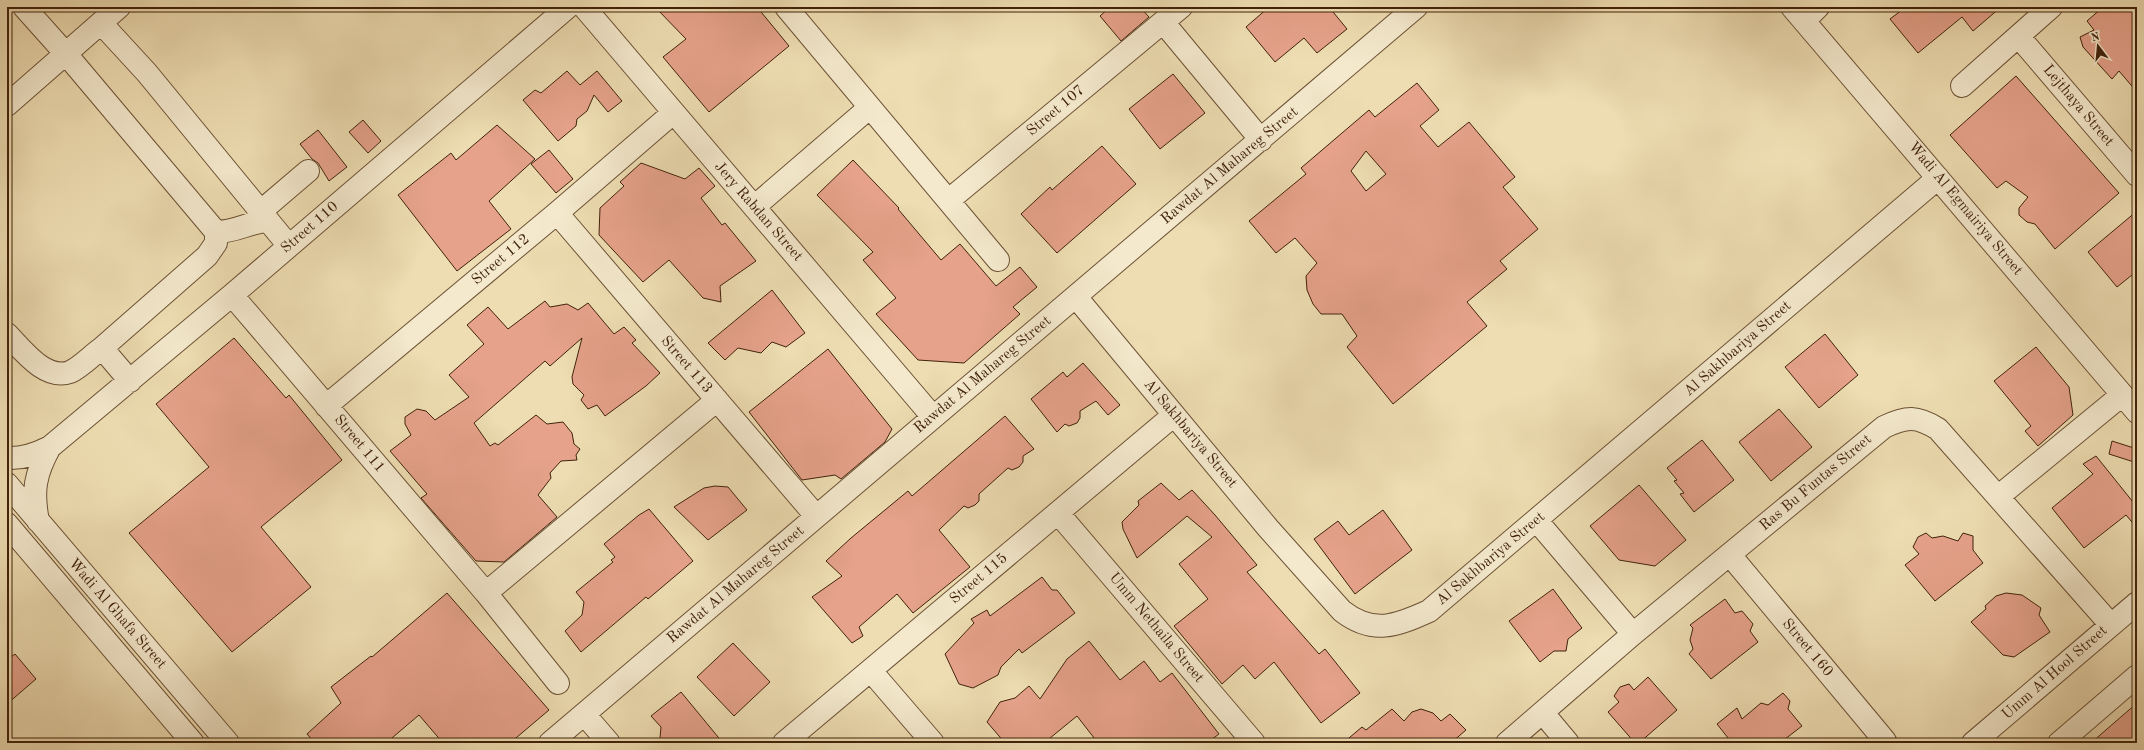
<svg xmlns="http://www.w3.org/2000/svg" width="2144" height="750" viewBox="0 0 2144 750" font-family="'Old Standard TT',serif">
<style>
.building{fill:#e6a28b;stroke:#40220b;fill-rule:evenodd}
.lines{fill:none;stroke-linecap:round;stroke-linejoin:round}
.minor-casing{stroke:#6c5135;stroke-width:24}
.minor{stroke:#f4e9cd;stroke-width:22}
.labels{text-anchor:middle;dominant-baseline:central;stroke-width:3.5;stroke-linejoin:round;paint-order:stroke}
.street-label{font-size:15px;fill:#40220b;stroke:#f4e9cd}
</style>
<rect width="100%" height="100%" fill="#eeddb2"/>
<filter id="stains"><feTurbulence type="fractalNoise" baseFrequency=".005" numOctaves="4"/><feColorMatrix values="0 0 0 0 .2 0 0 0 0 .09 0 0 0 0 .02 0 0 0 .5 -.17"/></filter>
<radialGradient id="worn" r=".72"><stop offset=".6" stop-color="#630" stop-opacity="0"/><stop offset="1" stop-color="#630" stop-opacity=".3"/></radialGradient>
<path class="building" d="M655 7H757L789 46 709 112 663 57 686 39Z
M1110 7H1140L1149 17 1121 41 1100 16Z
M1269 7H1329L1347 29 1317 53 1304 38 1275 62 1246 27Z
M1906 7H2001L1973 31 1962 17 1918 53 1890 19Z
M2103 7H2137V92L2119 71 2112 79 2083 47 2080 37 2094 30 2087 21Z
M567 71 580 85 597 71 622 101 608 112 594 95 587 111 577 119 576 126 558 141 523 100 535 90 541 93Z
M1173 74 1205 113 1160 149 1129 109Z
M2016 76 2119 193 2055 249 2035 224 2027 222 2019 215V208L2028 197 2006 181 1997 188 1950 135Z
M1417 83 1439 110 1420 126 1438 147 1469 122 1515 177 1503 187 1538 229 1500 261 1507 269 1467 302 1487 326 1393 404 1347 347 1357 336 1342 314H1321L1313 304 1307 290 1306 276 1317 263 1295 238 1276 253 1249 221 1306 174 1301 168 1369 110 1375 117ZM1366 151 1386 174 1366 191 1351 171Z
M363 120 381 141 368 153 349 132Z
M497 125 535 159 489 201 511 229 457 271 398 195 451 153 456 160Z
M318 130 347 167 329 181 318 163 312 159 300 144Z
M1102 146 1136 184 1057 253 1021 214 1050 187 1052 190Z
M549 150 573 179 556 193 531 164Z
M853 160 899 208 898 209 941 260 960 244 996 286 1020 267 1037 287 1013 307 1020 314 964 363 918 360 876 314 896 298 863 260 873 252 817 195Z
M641 163 685 179 699 168 715 186 701 198 722 225 725 223 756 261 720 286 721 302 703 298 669 260 643 282 599 235 600 208 624 186 620 182Z
M2137 211V271L2117 287 2088 252Z
M772 290 805 333 786 347 772 342 761 353 738 348 725 360 708 343Z
M545 301 550 307 567 304 578 310 588 303 614 334 624 327 636 340 632 343 660 373 646 386 605 416 597 405 588 409 581 400 584 395 573 384 572 377 582 338 550 366 545 361 474 423 490 446 495 443 498 445 536 415 547 424 563 422 572 433 574 444 580 449 576 455 577 460 561 461 550 473 551 478 538 495 557 517 504 562 476 561 421 498 427 494 390 451 411 435 405 424V417L417 409 426 411 435 420 469 397 449 375 484 344 467 325 488 307 508 329Z
M1825 334 1858 375 1819 408 1785 367Z
M234 338 286 398 289 395 342 460 261 527 311 587 232 652 129 533 209 467 156 404Z
M2036 347 2069 387 2073 415 2038 446 2025 431 2031 426 1994 381Z
M828 349 892 429 885 442 841 479 835 475 802 480 749 412Z
M1083 363 1120 405 1108 415 1096 401 1080 411V418L1077 423 1069 426 1065 424 1057 432 1031 399 1063 372 1067 377Z
M1779 409 1812 447 1771 481 1739 442Z
M1005 416 1034 449 1023 456V462L1019 467 1012 470 1008 468 979 494V501L975 505 968 508 964 506 939 530 970 567 913 613 897 594 859 627 863 636 852 643 812 597 842 576 826 561 851 538 908 491 912 496Z
M1702 440 1734 480 1694 512 1680 494 1684 493 1674 481 1677 480 1667 468Z
M2112 441 2137 449 2134 462 2109 454Z
M2096 456 2137 507V528L2126 515 2084 548 2052 508 2093 474 2083 464Z
M1161 483 1179 500 1192 490 1215 515 1257 565 1247 572 1319 654 1325 649 1360 693 1321 723 1274 662 1255 679 1243 665 1222 684 1174 626 1208 599 1179 564 1212 537 1187 516 1137 558 1123 529 1122 522 1139 505 1138 501Z
M1639 485 1686 540 1655 566 1619 560 1590 526Z
M715 486 728 487 747 510 708 540 674 507 704 488Z
M649 509 693 561 648 599 646 597 581 652 565 631 582 615 584 602 576 592 613 562 611 560 615 557 604 544 639 515Z
M1383 510 1412 550 1355 594 1314 539 1338 521 1349 535Z
M1926 533 1932 538 1943 536 1958 541 1963 533 1973 536V550L1983 563 1935 601 1905 565 1919 554 1913 547 1918 537Z
M1042 577 1052 590H1057L1075 613 1022 653 1019 649 1001 667 998 675 973 688 959 684 945 654 974 623 971 619 987 610 990 616Z
M1553 589 1582 628 1568 639 1566 651H1554L1540 662 1509 621Z
M447 593 549 710 510 743H443L419 715 386 743H315L307 734 341 703 331 687 371 656 372 657Z
M2006 593 2022 595 2041 608 2039 615 2050 632 2014 657 2003 655 1971 622 1986 609 1985 606 1996 596Z
M1725 599 1735 613 1742 611 1753 624 1750 631 1758 642 1711 679 1689 654 1693 649 1690 640 1693 628 1690 625Z
M1089 641 1120 680 1144 661 1160 682 1172 673 1219 734 1207 743H1098L1077 716 1044 743H1005L987 722 1000 702 1015 698 1029 686 1040 699 1067 659Z
M733 643 770 682 734 716 697 677Z
M15 654 36 679 7 704V660Z
M1648 677 1677 710 1639 743H1635L1608 712 1619 702 1614 696 1620 687 1629 684 1634 690Z
M681 692 723 743H665L660 738 661 727 651 716Z
M1783 693 1790 701 1788 709 1802 726 1780 743H1732L1717 724 1737 708 1742 719 1761 703 1768 705Z
M2137 703V743H2091L2107 729Z
M1392 709 1404 721 1412 712 1421 709 1433 713 1441 721 1450 714 1466 730 1451 743H1343L1362 727 1366 730Z"/>
<g class="lines">
<g class="minor-casing">
<path id="minor" d="M24 7 66 54 216 232V243L207 256 102 348 130 381
M584 7 933 417
M786 7 998 260
M1792 7 2137 412
M1804 21 1818 7
M1163 22 1261 140
M101 23 147 73 289 246
M2019 37 2137 175
M1962 86 2051 7
M7 105 119 7
M949 200 1181 7
M754 207 869 108
M260 212 308 171
M557 213 816 516
M216 232C237 232 248 222 268 221
M232 295 486 593 558 683
M1076 297 1268 528 1342 611C1373 635 1396 626 1429 611L1938 178
M7 334C22 349 45 381 70 372 81 367 92 355 102 348
M326 406 557 213 673 113
M7 458C23 459 36 454 50 447L232 295 568 7
M7 484 228 743
M1999 496 2122 395
M1058 513 1254 743
M38 521C32 491 35 474 50 447
M1537 521 1633 634
M7 524 193 743
M1730 555 1885 741
M486 593 717 400
M871 671 933 743
M1543 713 1568 743
M584 714 609 743
M550 743 1416 7
M784 743 1174 415
M1507 743 1633 634 1884 427C1907 416 1917 416 1938 429L2111 625
M1973 743 2137 603
M2059 743 2137 676"/>
</g>
<use href="#minor" class="minor"/>
</g>
<g class="labels">
<g class="street-label">
<text transform="translate(2078 106) rotate(50)">Lejthaya Street</text>
<text transform="translate(1056 111) rotate(-40)">Street 107</text>
<text transform="translate(1230 166) rotate(-40)">Rawdat Al Mahareg Street</text>
<text transform="translate(1965 209) rotate(50)">Wadi Al Egmairiya Street</text>
<text transform="translate(758 212) rotate(49)">Jery Rabdan Street</text>
<text transform="translate(310 228) rotate(-41)">Street 110</text>
<text transform="translate(501 260) rotate(-40)">Street 112</text>
<text transform="translate(1738 349) rotate(-41)">Al Sakhbariya Street</text>
<text transform="translate(686 365) rotate(49)">Street 113</text>
<text transform="translate(983 375) rotate(-40)">Rawdat Al Mahareg Street</text>
<text transform="translate(1190 434) rotate(50)">Al Sakhbariya Street</text>
<text transform="translate(359 444) rotate(50)">Street 111</text>
<text transform="translate(1816 483) rotate(-40)">Ras Bu Funtas Street</text>
<text transform="translate(1491 559) rotate(-40)">Al Sakhbariya Street</text>
<text transform="translate(979 579) rotate(-40)">Street 115</text>
<text transform="translate(736 585) rotate(-40)">Rawdat Al Mahareg Street</text>
<text transform="translate(117 614) rotate(49)">Wadi Al Ghafa Street</text>
<text transform="translate(1156 628) rotate(50)">Umm Nethaila Street</text>
<text transform="translate(1807 648) rotate(50)">Street 160</text>
<text transform="translate(2055 673) rotate(-41)">Umm Al Hool Street</text>
</g>
</g>
<rect width="2144" height="750" fill="none" stroke="#eeddb2" stroke-width="24"/>
<rect x="8" y="8" width="2128" height="734" fill="none" stroke="#40220b" stroke-width="2"/>
<rect x="12" y="12" width="2120" height="726" fill="none" stroke="#40220b"/>
<g transform="translate(2098 46) rotate(344)" stroke="#f4e9cd" stroke-width="3" paint-order="stroke">
<path d="M0-3L7 15L0 10L-7 15Z" fill="#40220b"/>
<text y="-6" font-size="11" font-weight="bold" text-anchor="middle" fill="#40220b">N</text>
</g>
<rect width="100%" height="100%" filter="url(#stains)"/>
<rect width="100%" height="100%" fill="url(#worn)"/>
</svg>
